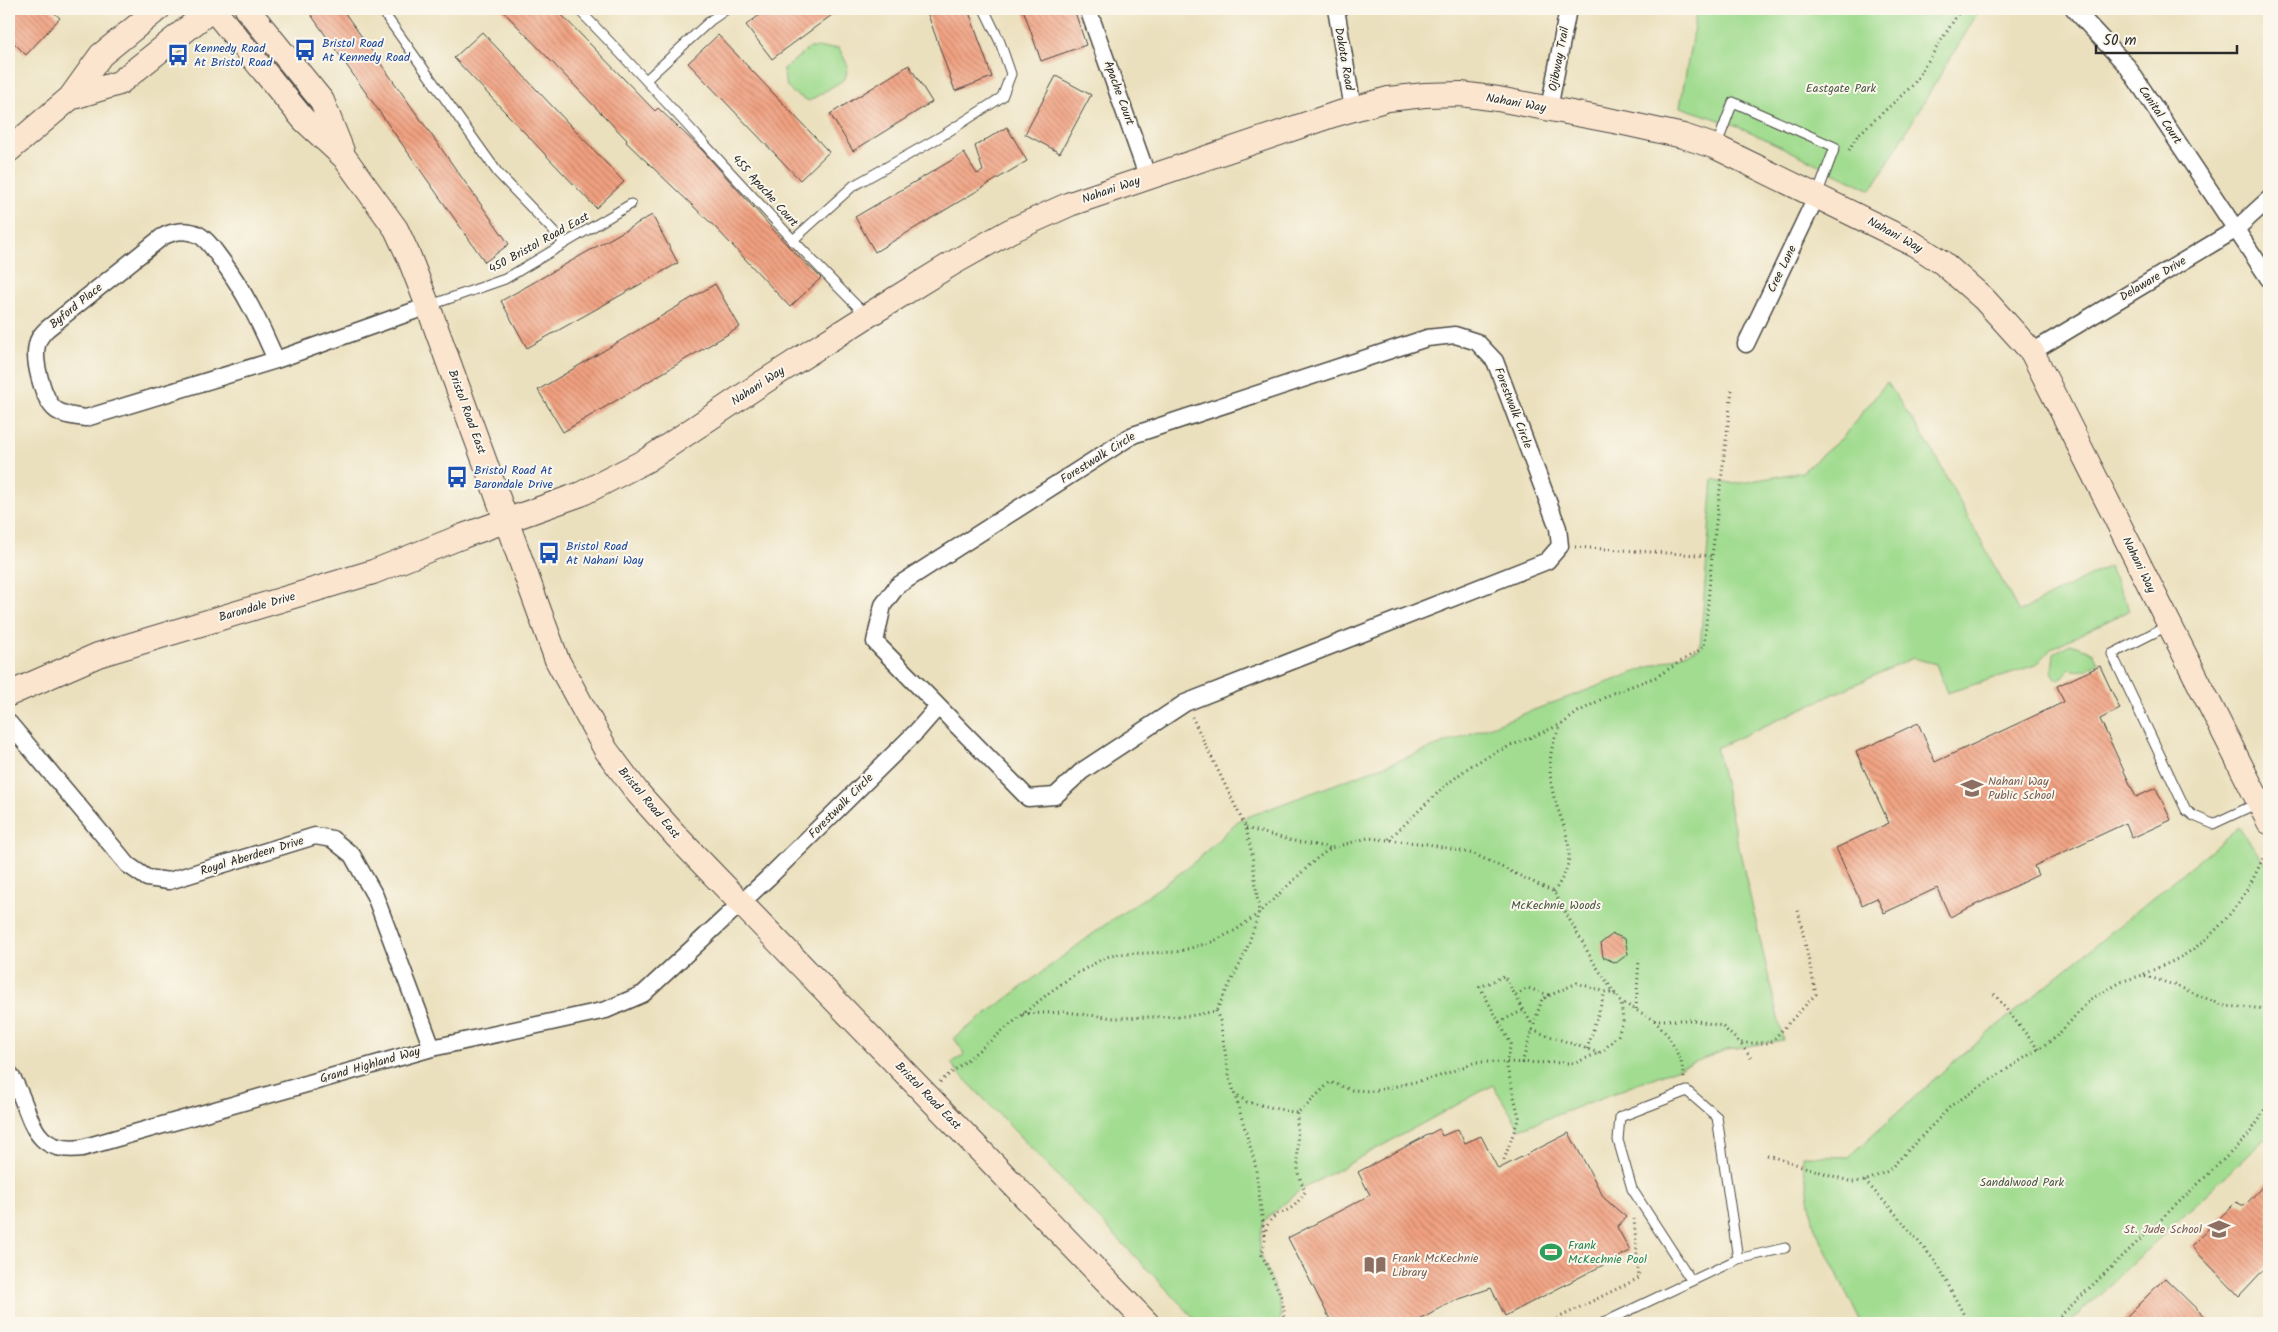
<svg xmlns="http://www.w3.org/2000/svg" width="2278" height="1332" viewBox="0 0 2278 1332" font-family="Kalam,sans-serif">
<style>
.green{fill:#a1dc90;stroke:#66845e}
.building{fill:url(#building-back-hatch)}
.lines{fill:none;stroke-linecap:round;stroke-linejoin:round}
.lane-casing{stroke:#484641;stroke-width:11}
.street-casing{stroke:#484641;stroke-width:19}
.secondary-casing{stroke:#484641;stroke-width:26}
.path{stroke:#484641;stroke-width:3;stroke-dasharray:1 4;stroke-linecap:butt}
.lane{stroke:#fff;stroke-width:9}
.street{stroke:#fff;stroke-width:16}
.secondary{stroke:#fbe5cf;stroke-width:24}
.labels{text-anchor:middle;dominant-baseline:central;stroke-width:4;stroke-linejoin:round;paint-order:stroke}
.transit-label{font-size:12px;fill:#164399;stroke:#fbf7ec;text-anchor:start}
.street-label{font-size:12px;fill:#2b2b2b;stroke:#fbf7ec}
.park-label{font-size:12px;fill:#485744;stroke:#fbf7ec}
.education-label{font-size:12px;fill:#785e54;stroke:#fbf7ec;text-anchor:start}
.leisure-label{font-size:12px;fill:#27864d;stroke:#fbf7ec;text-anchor:start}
</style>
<defs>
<pattern id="building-back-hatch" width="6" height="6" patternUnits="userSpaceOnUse" patternTransform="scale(1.25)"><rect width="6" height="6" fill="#f1a080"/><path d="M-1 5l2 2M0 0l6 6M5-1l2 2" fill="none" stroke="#c38369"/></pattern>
</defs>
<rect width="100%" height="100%" fill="#fbf7ec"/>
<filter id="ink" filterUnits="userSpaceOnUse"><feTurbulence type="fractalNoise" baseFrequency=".02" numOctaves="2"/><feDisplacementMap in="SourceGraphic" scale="10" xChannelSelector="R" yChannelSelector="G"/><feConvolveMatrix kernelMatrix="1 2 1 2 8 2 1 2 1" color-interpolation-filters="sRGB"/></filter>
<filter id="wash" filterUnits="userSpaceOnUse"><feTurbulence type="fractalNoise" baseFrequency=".0096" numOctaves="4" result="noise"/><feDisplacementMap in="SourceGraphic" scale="20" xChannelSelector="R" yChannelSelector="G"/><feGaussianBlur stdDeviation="1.12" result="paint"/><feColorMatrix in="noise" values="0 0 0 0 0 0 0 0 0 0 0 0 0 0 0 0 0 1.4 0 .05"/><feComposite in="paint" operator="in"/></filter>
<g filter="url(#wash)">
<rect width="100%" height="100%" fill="#ebe0bd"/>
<path class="green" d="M1697 9H1980L1871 190 1738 126 1680 107Z
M809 48H839L848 66 845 79 809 101C791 92 784 91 784 69Z
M1887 382 1932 450 2019 612 2109 566 2130 610 2052 648 2036 665 1947 693 1936 664 1913 658 1716 748 1783 1040 1726 1050 1520 1129 1493 1085 1299 1191 1264 1221 1260 1238V1254L1279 1298 1281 1314 1279 1323H1199L959 1073 951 1063 965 1054 954 1038 1102 927 1175 877 1198 859 1239 820 1700 648 1713 479 1735 484 1802 472 1842 438Z
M2070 644 2092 651 2098 662C2087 671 2081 672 2068 669L2064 676 2057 680 2052 672 2054 653Z
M2239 827 2269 869V1135L2069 1323H1861L1814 1226 1802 1156 1849 1157 1952 1063Z"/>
<g id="blocks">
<path class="building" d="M9 9H50L60 18 26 55 9 38Z
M307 9H342L509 244 485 262Z
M501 9H556L655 111 658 108 701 149 788 246 821 278 790 307 716 228 626 142 627 140Z
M768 9H840L772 59 746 25Z
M926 9H968L992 77 955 91Z
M1023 9H1074L1086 45 1041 61Z
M482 32 624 182 596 208 454 58Z
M718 35 829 152 800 180 688 63Z
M909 65 932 102 853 151 830 114Z
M1056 76 1091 95 1060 153 1025 134Z
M1007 127 1027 161 875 252 855 217 964 153 977 174 983 171 975 146Z
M652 215 678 263 527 348 501 301Z
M715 284 740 327 563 432 538 390Z
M2100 666 2120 709 2100 719 2136 797 2156 788 2171 820 2132 838 2126 823 2034 866 2038 875 1950 917 1937 888 1884 913 1877 898 1862 905 1836 848 1889 823 1856 752 1918 723 1935 762 2064 702 2057 686Z
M1613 934 1625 939 1628 954 1616 963 1603 957 1601 943Z
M1439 1129 1442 1136 1458 1129 1465 1143 1481 1136 1498 1169 1569 1133 1604 1198 1626 1217 1617 1227 1630 1251 1505 1316 1491 1288 1451 1302 1415 1323H1332L1288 1238 1370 1195 1358 1172Z
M2269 1180V1264L2239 1296 2191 1246 2236 1202 2244 1206Z
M2165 1278 2211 1323H2120Z"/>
</g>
</g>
<g filter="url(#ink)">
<use href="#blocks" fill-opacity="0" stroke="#484641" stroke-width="1"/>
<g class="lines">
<g class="lane-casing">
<path id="lane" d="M381 9 498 173 565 243
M578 9C676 109 766 216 865 314
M647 79 711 20 727 9
M1716 147 1733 102 1835 147 1817 195
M792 241 853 186 940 137 1002 97 1011 74 1000 42 984 9
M428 306 505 279 631 204
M2169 625 2112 654 2186 810 2194 816 2213 824 2258 803
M1691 1280 1632 1189 1618 1140 1620 1117 1687 1091 1717 1117 1738 1259
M1603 1323 1738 1259 1785 1248"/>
</g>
<g class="street-casing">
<path id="street" d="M1088 9 1148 178
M1336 9 1353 109
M2074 9 2127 66 2269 279
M1549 109 1568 9
M1455 335 1477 342 1495 361 1558 528 1560 546 1547 561 1185 703 1082 771 1055 796 1028 798 875 642 883 605 897 586 1133 435 1427 338Z
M1746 344 1817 195
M2032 352 2235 230 2269 199
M276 360C260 323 244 290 220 258 214 250 208 240 199 235 187 229 173 231 162 237L47 329C42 334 38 338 37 345 33 361 43 400 56 410 65 416 76 417 86 418L276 360 428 306
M9 723 128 865 147 878 169 881 315 836 332 839 352 855 375 896 432 1048
M9 1073C34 1108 25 1155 82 1148L432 1048 606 1010 643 994 768 878 917 731 938 707"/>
</g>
<g class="secondary-casing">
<path id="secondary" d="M213 9 304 120 344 157 396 229 409 257 428 306 557 660 606 750 638 793 678 838 1147 1323
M247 9 322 101 342 151
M70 98 119 83 212 9
M9 150 70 98 101 55 158 9
M9 694 98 655 373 572 463 536 581 494 647 460 762 383 867 316 953 263 1010 231 1070 204 1333 115 1388 99 1425 95 1461 94 1498 99 1624 123 1683 136 1716 147 1914 244 1943 263 1984 299 2032 352 2269 822"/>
</g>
<path class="path" d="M1849 150 1857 136 1913 85 1961 9
M1575 547 1712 556
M1246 828 1289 840 1330 848
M1389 839 1445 786 1469 767 1496 752 1562 724 1578 712 1613 693 1656 677 1704 647 1712 556 1732 390
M1554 892C1561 881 1568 870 1569 857 1570 837 1561 819 1555 801 1548 776 1547 748 1561 726
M2144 974C2159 967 2176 961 2189 952 2223 929 2247 895 2263 858
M1994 994 2039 1050
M1516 995 1528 988 1549 995
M1636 1009 1639 959
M1216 1011 1220 1021 1229 1075 1255 1163 1265 1240 1262 1255 1281 1296 1284 1309 1283 1323
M1023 1014 1065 1012 1114 1018 1190 1016 1216 1011 1245 954 1259 913 1252 854 1246 828 1192 717
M1654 1020H1693L1722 1026 1740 1043
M1499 1022 1524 1010
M1532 1030 1599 1053
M1587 1049 1605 992
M1751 1058 1740 1043H1770L1816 994 1798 910
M1522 1063 1542 999 1577 983 1616 995
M940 1082 1050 992 1074 975 1106 957 1119 954 1176 952 1212 942 1236 930 1259 913 1315 860 1331 848 1368 838 1428 844 1474 854 1554 892 1594 963 1620 1001 1654 1020 1669 1037 1681 1061 1684 1078
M1234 1093 1247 1102 1297 1113 1306 1106 1330 1082 1352 1090 1374 1091 1437 1077 1476 1062 1575 1063 1603 1051 1618 1035 1623 1021 1621 1002
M1767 1155 1852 1182 1865 1181 1888 1171 1952 1105 2055 1038 2091 999 2123 981 2143 975 2177 986 2224 1006 2269 1009
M1504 1160 1519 1117 1506 1063 1511 1044 1480 987 1504 976 1533 1026
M1865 1181 1894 1212 1938 1265 1968 1323
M1265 1235C1268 1212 1282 1216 1295 1205 1298 1202 1302 1196 1305 1192L1298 1173 1297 1113
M1461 1323 1467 1320 1474 1323
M1548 1323 1639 1278 1634 1219
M2053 1323 2247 1137 2261 1117 2269 1100"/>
<use href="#lane" class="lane"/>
<use href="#street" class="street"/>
<use href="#secondary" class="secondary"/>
</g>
</g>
<defs>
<g id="bus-bare" transform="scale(1.725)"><path d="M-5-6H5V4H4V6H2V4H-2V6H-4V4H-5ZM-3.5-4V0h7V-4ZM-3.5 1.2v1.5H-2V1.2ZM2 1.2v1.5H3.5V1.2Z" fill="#1a4fb4" stroke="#fbf7ec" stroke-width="2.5" paint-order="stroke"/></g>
<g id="school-bare" transform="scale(1.725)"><path d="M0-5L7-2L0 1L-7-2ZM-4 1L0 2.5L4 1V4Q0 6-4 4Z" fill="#8d6e63" stroke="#fbf7ec" stroke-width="2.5" paint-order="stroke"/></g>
<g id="stadium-bare" transform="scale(1.725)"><path d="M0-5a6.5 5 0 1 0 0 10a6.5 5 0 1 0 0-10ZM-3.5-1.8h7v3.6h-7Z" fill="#2e9e5b" stroke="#fbf7ec" stroke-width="2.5" paint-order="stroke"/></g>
<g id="library-bare" transform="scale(1.725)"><path d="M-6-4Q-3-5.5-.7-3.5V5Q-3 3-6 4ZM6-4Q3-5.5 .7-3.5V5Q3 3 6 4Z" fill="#8d6e63" stroke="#fbf7ec" stroke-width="2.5" paint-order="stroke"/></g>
</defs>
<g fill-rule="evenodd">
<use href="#bus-bare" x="305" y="50"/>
<use href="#bus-bare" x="178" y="55"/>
<use href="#bus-bare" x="457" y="477"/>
<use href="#bus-bare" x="549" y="553"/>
<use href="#school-bare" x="1972" y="788"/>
<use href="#school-bare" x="2219" y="1229"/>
<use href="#stadium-bare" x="1551" y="1252"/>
<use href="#library-bare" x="1375" y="1265"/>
</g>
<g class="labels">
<g class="transit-label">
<text x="322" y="43">Bristol Road<tspan x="322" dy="14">At Kennedy Road</tspan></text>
<text x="194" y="48">Kennedy Road<tspan x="194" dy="14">At Bristol Road</tspan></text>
<text x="474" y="470">Bristol Road At<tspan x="474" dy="14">Barondale Drive</tspan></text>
<text x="566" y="546">Bristol Road<tspan x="566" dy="14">At Nahani Way</tspan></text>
</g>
<g class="street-label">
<text transform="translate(1344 59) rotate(80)">Dakota Road</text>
<text transform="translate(1559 59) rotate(-79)">Ojibway Trail</text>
<text transform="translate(1119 93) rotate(70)">Apache Court</text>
<text transform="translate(1516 103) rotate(10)">Nahani Way</text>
<text transform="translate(2160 115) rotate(56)">Canital Court</text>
<text transform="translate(1111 190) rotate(-19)">Nahani Way</text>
<text transform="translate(765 191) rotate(48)">455 Apache Court</text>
<text transform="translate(1895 235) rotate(29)">Nahani Way</text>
<text transform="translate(539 243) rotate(-29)">450 Bristol Road East</text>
<text transform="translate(1782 269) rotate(-64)">Cree Lane</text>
<text transform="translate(2153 279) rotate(-31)">Delaware Drive</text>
<text transform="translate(76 306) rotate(-39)">Byford Place</text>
<text transform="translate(758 386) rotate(-33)">Nahani Way</text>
<text transform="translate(1513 408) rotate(69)">Forestwalk Circle</text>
<text transform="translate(467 412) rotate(70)">Bristol Road East</text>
<text transform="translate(1098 458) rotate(-32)">Forestwalk Circle</text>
<text transform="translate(2139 565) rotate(64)">Nahani Way</text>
<text transform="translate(257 607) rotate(-16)">Barondale Drive</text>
<text transform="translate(649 803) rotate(50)">Bristol Road East</text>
<text transform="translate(841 806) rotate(-45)">Forestwalk Circle</text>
<text transform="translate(252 856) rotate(-17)">Royal Aberdeen Drive</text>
<text transform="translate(370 1065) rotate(-16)">Grand Highland Way</text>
<text transform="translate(928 1096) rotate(46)">Bristol Road East</text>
</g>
<g class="park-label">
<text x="1841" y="88">Eastgate Park</text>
<text x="1556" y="905">McKechnie Woods</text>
<text x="2022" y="1182">Sandalwood Park</text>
</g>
<g class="education-label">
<text x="1988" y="781">Nahani Way<tspan x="1988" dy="14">Public School</tspan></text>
<text x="2202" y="1229" text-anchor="end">St. Jude School</text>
<text x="1392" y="1258">Frank McKechnie<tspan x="1392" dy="14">Library</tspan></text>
</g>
<g class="leisure-label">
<text x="1568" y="1245">Frank<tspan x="1568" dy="14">McKechnie Pool</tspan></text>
</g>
</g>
<rect width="2278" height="1332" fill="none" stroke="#fbf7ec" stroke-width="30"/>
<path d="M2096 45v8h141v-8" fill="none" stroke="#2b2b2b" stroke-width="2.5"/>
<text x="2103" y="45" font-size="15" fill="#2b2b2b" stroke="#fbf7ec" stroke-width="4" paint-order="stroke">50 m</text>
</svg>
